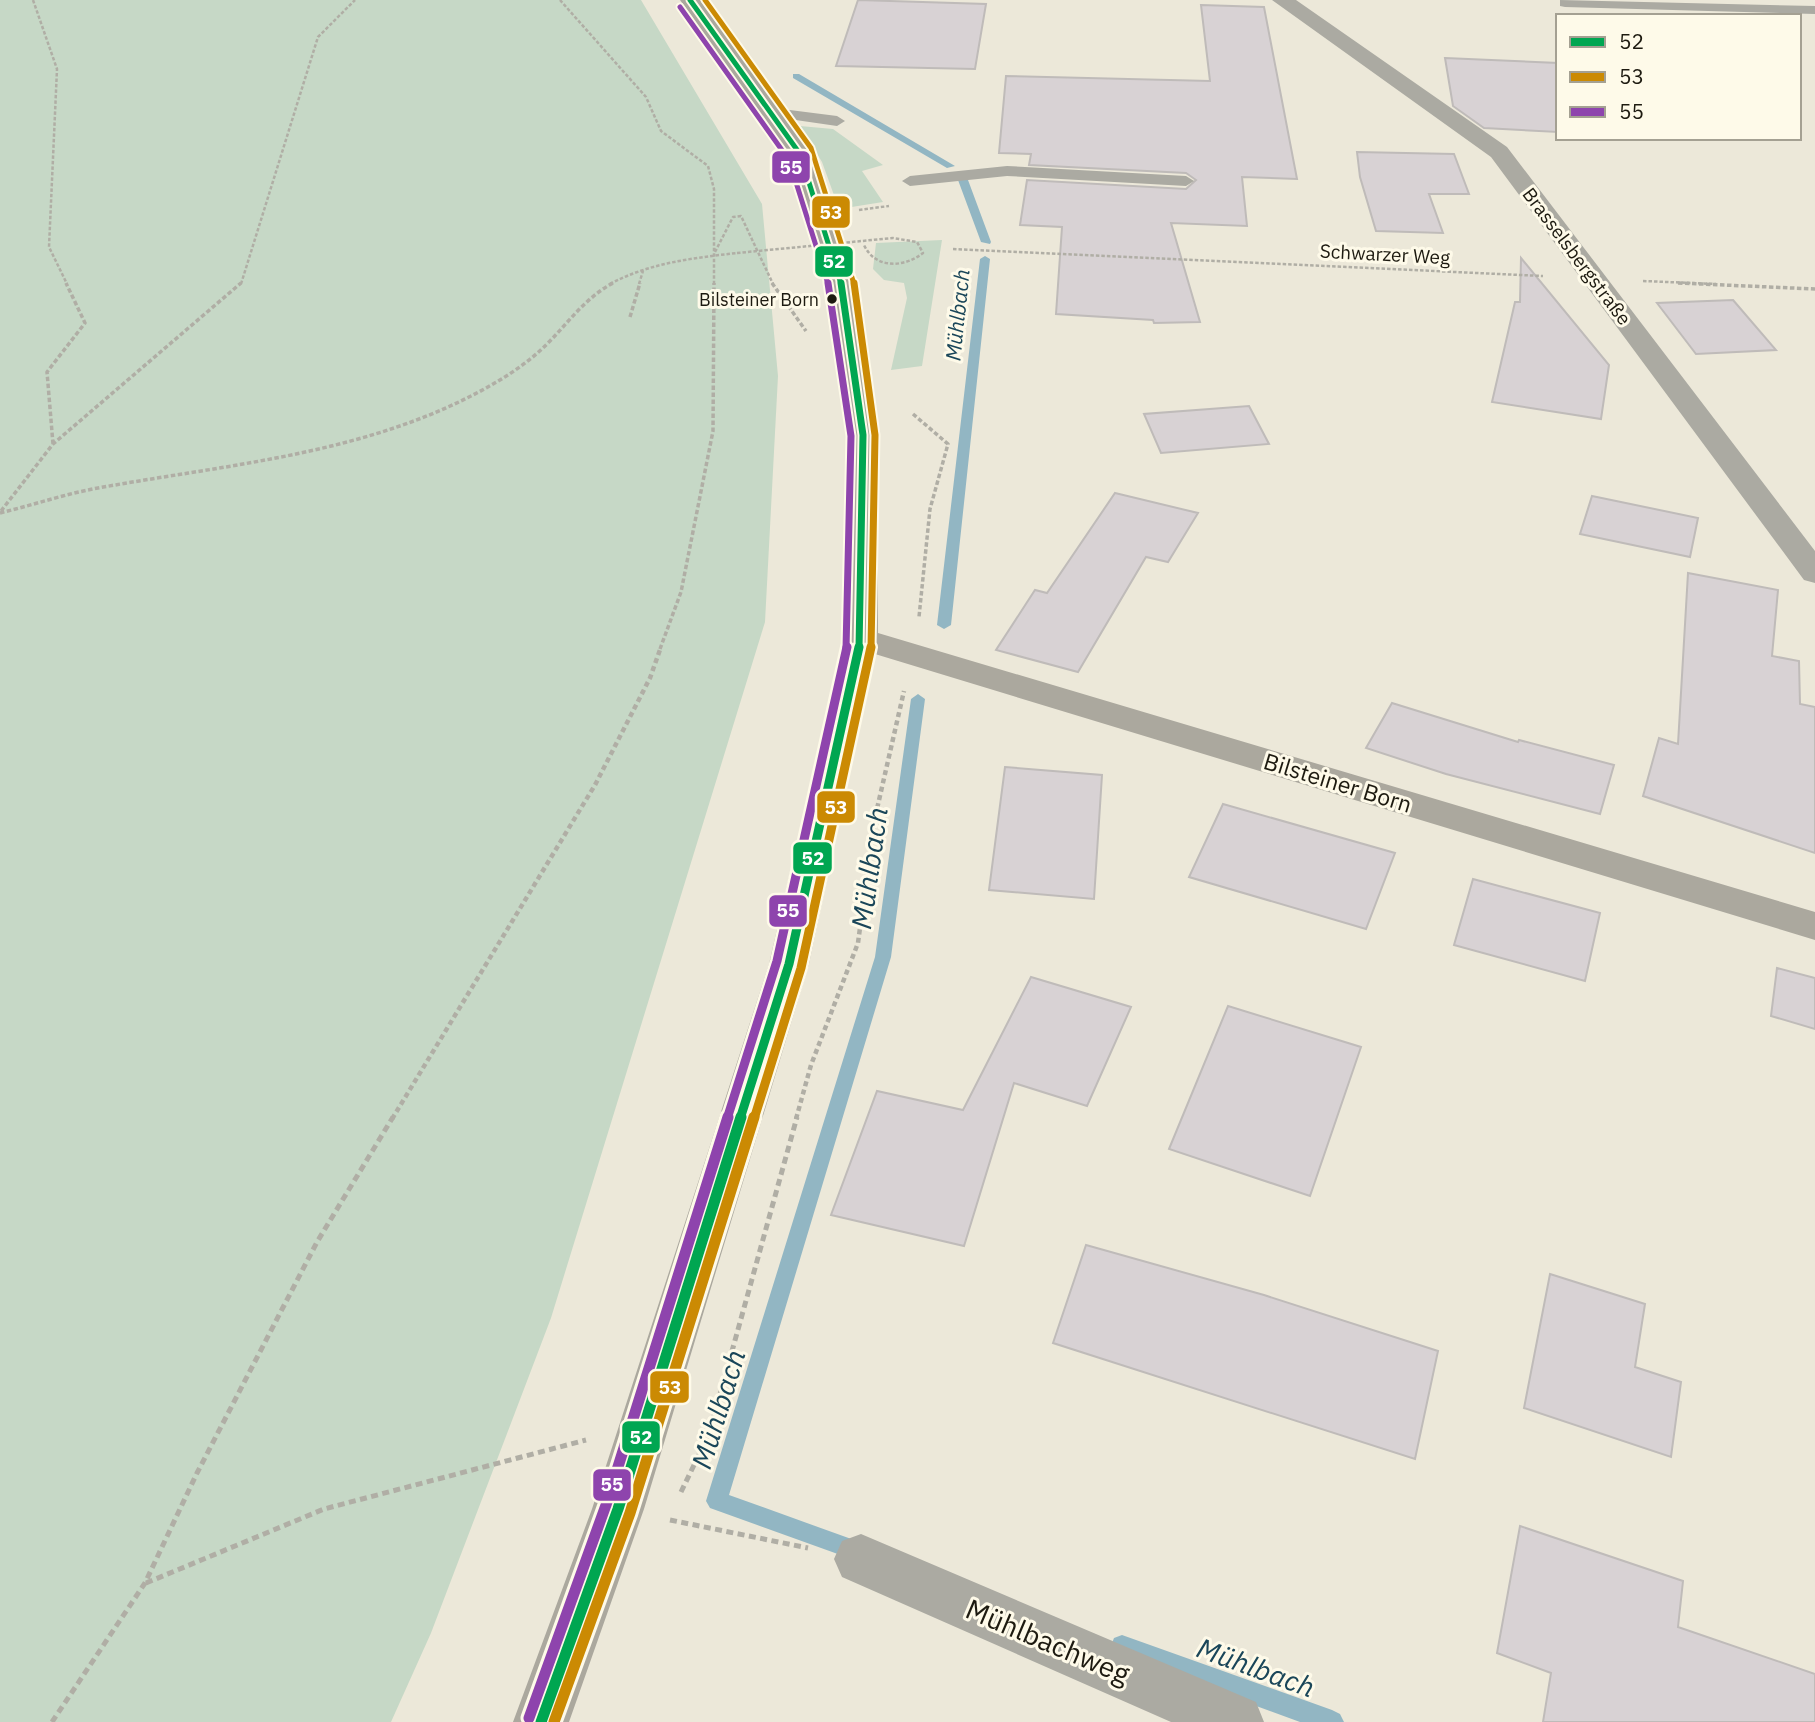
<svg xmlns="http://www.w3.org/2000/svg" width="1815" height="1722" viewBox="0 0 1815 1722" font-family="'IBM Plex Sans',sans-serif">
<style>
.green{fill:#c6d8c6}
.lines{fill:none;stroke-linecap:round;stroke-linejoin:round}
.stream{fill:#92b6c3;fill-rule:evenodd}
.building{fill:#d8d2d4;stroke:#bfbbb9;stroke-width:2}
.path-far3{stroke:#b0aea5;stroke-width:2.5;stroke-dasharray:3.5 2;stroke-linecap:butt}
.path-far2{stroke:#b0aea5;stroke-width:3.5;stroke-dasharray:4.5 2.5;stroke-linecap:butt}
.path-far1{stroke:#b0aea5;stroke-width:4.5;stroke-dasharray:5 3.5;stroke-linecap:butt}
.path{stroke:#b0aea5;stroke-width:5;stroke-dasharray:7 4.5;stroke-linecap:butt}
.lane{fill:#abaaa2;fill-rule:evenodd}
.street{fill:#abaaa2;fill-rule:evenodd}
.secondary{fill:#aba89e;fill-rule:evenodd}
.path-bridge{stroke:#b0aea5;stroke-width:2.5;stroke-dasharray:3.5 2;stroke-linecap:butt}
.bus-1-far3-casing{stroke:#fefae9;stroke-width:9}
.bus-1-far2-casing{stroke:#fefae9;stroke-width:11}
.bus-1-far1-casing{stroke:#fefae9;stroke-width:14}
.bus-1-casing{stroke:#fefae9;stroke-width:17}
.bus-2-far3-casing{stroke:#fefae9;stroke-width:9}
.bus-2-far2-casing{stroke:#fefae9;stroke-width:11}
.bus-2-far1-casing{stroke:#fefae9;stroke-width:14}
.bus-2-casing{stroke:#fefae9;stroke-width:17}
.bus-3-far3-casing{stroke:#fefae9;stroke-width:9}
.bus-3-far2-casing{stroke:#fefae9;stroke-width:11}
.bus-3-far1-casing{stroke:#fefae9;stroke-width:14}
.bus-3-casing{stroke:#fefae9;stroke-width:17}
.bus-1-far3{stroke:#00a651;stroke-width:5}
.bus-1-far2{stroke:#00a651;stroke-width:7}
.bus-1-far1{stroke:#00a651;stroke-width:9}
.bus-1{stroke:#00a651;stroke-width:11}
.bus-2-far3{stroke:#cb8a03;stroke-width:5}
.bus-2-far2{stroke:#cb8a03;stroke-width:7}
.bus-2-far1{stroke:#cb8a03;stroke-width:9}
.bus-2{stroke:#cb8a03;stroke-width:11}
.bus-3-far3{stroke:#8e44ad;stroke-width:5}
.bus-3-far2{stroke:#8e44ad;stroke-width:7}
.bus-3-far1{stroke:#8e44ad;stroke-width:9}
.bus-3{stroke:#8e44ad;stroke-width:11}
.bus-dot{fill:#1d1a10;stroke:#fefae9;stroke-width:2.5}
.labels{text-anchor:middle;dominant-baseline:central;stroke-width:6;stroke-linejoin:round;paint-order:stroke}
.far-bus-label{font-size:18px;fill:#1d1a10;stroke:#fefae9;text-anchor:end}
.far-street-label{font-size:19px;fill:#1d1a10;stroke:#fefae9}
.far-water-label{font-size:21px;font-style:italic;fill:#1a4659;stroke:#fefae9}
.street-label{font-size:23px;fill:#1d1a10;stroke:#fefae9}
.near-water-label{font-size:28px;font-style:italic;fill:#1a4659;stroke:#fefae9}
.near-street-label{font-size:28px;fill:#1d1a10;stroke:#fefae9}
.line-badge{stroke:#fefae9;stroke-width:2.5}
.badge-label{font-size:19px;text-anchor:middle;font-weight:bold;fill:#fff}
</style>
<rect width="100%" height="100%" fill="#ece8d9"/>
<path class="green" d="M0 0H641L762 204 778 376 765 622 551 1318 431 1633 391 1722H0Z
M800 126 833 129 883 165 862 171 883 202 839 209 822 162Z
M942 240 922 366 891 370 907 298 904 283 884 280 873 269 876 243Z"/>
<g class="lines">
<path class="stream" d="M793 74H799L955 166 947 168 793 78Z
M963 177 968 180 991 242 990 244 981 242 958 180Z
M985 256 990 259 951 625 944 629 937 625 980 259Z
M918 694 925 699 891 957 729 1495 868 1545 871 1552 868 1559 860 1562 710 1508 706 1501 875 957 911 699Z
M1122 1635 1332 1710 1340 1714 1344 1722H1300L1122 1657 1114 1654 1111 1646 1114 1638Z"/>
</g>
<path class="building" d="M858 0 986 4 975 69 836 66Z
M1201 5 1264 7 1297 179 1242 177 1247 226 1171 223 1200 322 1154 323 1153 320 1056 314 1062 227 1020 225 1027 180 1186 189 1196 180 1186 173 1029 165 1031 154 999 153 1006 76 1210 81Z
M1445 58 1558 63V132L1484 128 1453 106Z
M1357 152 1454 154 1469 194H1429L1443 233 1376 231 1360 177Z
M1521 258 1609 365 1601 419 1492 402 1515 302H1520Z
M1733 300 1776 350 1696 354 1657 303Z
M1249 406 1269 444 1161 453 1144 414Z
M1115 493 1198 513 1168 562 1146 557 1078 672 996 650 1035 590 1047 593Z
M1592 496 1698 518 1690 557 1580 534Z
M1688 573 1778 590 1772 656 1799 661 1800 704 1815 707V853L1643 796 1659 738 1678 744Z
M1392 703 1518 742 1519 740 1614 765 1600 814 1446 774 1366 748Z
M1005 767 1102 775 1094 899 989 890Z
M1223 804 1395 853 1366 929 1189 877Z
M1473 879 1600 913 1585 981 1454 945Z
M1777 968 1815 978V1029L1771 1016Z
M1031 977 1131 1007 1087 1106 1014 1083 964 1246 831 1215 877 1091 963 1110Z
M1228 1006 1361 1047 1310 1196 1169 1149Z
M1086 1245 1264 1295 1438 1351 1415 1459 1053 1343Z
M1550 1274 1645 1304 1635 1367 1681 1382 1671 1457 1524 1408Z
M1520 1526 1683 1581 1678 1627 1815 1674V1722H1543L1551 1673 1497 1653Z"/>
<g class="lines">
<path class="path-far3" d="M33 0 57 69 49 247 67 284
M560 0 646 97 661 131 708 166 714 189V284
M859 210 889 206
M953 249 1543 276
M715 252 733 217 741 216 773 284
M1643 281 1716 284
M241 284 318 37 355 0
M610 284C649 263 693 258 737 253
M639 284 643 271"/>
<path class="path-far2" d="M772 283 806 331
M1678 283 1815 289
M630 317 640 283
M913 414 948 444 930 509 919 617
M53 444 47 372 85 323 66 283
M1 511 53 444 241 283
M0 513C33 505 65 494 98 488 225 465 356 455 473 395 500 381 526 365 547 344 569 322 585 298 613 283
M660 649 681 592 713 431 714 283"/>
<path class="path-far1" d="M392 1119 595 785 650 678 661 647
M796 1119 811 1065 858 943 874 822 904 691"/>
<path class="path" d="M681 1492 709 1434 797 1117
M670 1520 808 1548
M146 1583 324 1509 586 1440
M52 1722 145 1583 197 1473 317 1242 393 1117"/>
<path class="lane" d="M1560 0 1815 6V14L1565 7 1560 6Z
M774 108 837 116 845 121 837 126 768 116V110Z
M1007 166 1186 176 1194 181 1186 186 1007 176 910 186 902 181 910 176Z"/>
<path class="street" d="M1272 0H1296L1507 147 1815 551V583L1804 580 1491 157Z
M861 1534 1256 1702 1264 1722H1171L842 1577 834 1559 842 1541Z"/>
<path class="secondary" d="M680 0H700L812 154 857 293 878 435V633L1815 912V940L875 654 809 964 644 1509 569 1722H513L592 1509 769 964 844 639 848 435 831 293 788 154Z"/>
<path class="path-bridge" d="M737 253 893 238 917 242 923 253C904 268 875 269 864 245"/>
<g class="bus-1-far3-casing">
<path id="bus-1-far3" d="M690 0 800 154 841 284"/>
</g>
<g class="bus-1-far2-casing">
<path id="bus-1-far2" d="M841 283 863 435 859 649"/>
</g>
<g class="bus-1-far1-casing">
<path id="bus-1-far1" d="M740 1119 789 964 859 647"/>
</g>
<g class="bus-1-casing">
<path id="bus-1" d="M541 1722 618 1509 741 1117"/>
</g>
<g class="bus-2-far3-casing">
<path id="bus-2-far3" d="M705 0 811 148 854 284"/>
</g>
<g class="bus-2-far2-casing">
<path id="bus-2-far2" d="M854 283 875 435 871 649"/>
</g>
<g class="bus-2-far1-casing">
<path id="bus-2-far1" d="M754 1119 801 968 871 647"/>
</g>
<g class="bus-2-casing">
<path id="bus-2" d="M554 1722 630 1513 754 1117"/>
</g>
<g class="bus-3-far3-casing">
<path id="bus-3-far3" d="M680 7 789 160 828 284"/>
</g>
<g class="bus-3-far2-casing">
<path id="bus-3-far2" d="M828 283 851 436 846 649"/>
</g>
<g class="bus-3-far1-casing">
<path id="bus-3-far1" d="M727 1119 777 961 847 647"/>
</g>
<g class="bus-3-casing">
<path id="bus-3" d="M529 1718 606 1505 728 1117"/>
</g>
<use href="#bus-1-far3" class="bus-1-far3"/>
<use href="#bus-1-far2" class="bus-1-far2"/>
<use href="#bus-1-far1" class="bus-1-far1"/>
<use href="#bus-1" class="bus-1"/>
<use href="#bus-2-far3" class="bus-2-far3"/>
<use href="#bus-2-far2" class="bus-2-far2"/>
<use href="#bus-2-far1" class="bus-2-far1"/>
<use href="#bus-2" class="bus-2"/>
<use href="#bus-3-far3" class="bus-3-far3"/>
<use href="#bus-3-far2" class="bus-3-far2"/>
<use href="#bus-3-far1" class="bus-3-far1"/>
<use href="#bus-3" class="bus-3"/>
</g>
<circle class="bus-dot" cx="832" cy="299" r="6"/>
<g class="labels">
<g class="far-bus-label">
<text x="819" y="299">Bilsteiner Born</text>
</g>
<g class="far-street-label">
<text transform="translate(1385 254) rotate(3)">Schwarzer Weg</text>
<text transform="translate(1577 256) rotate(53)">Brasselsbergstraße</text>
</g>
<g class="far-water-label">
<text transform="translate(957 315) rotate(-84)">Mühlbach</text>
</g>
<g class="street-label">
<text transform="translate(1338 782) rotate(17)">Bilsteiner Born</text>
</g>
<g class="near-water-label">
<text transform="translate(869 868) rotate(-82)">Mühlbach</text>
<text transform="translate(718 1409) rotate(-73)">Mühlbach</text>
<text transform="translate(1256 1667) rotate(20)">Mühlbach</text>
</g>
<g class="near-street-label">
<text transform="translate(1048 1641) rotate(23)">Mühlbachweg</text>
</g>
</g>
<g class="line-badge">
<rect x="771" y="150" width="40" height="34" rx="7" fill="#8e44ad"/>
<rect x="811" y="195" width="40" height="34" rx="7" fill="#cb8a03"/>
<rect x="814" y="245" width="40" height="33" rx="7" fill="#00a651"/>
<rect x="816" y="790" width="40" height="34" rx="7" fill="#cb8a03"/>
<rect x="792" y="841" width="41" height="34" rx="7" fill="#00a651"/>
<rect x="768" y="894" width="40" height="34" rx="7" fill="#8e44ad"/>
<rect x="649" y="1370" width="41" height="34" rx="7" fill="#cb8a03"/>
<rect x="621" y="1420" width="40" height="34" rx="7" fill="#00a651"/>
<rect x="592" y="1468" width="40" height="34" rx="7" fill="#8e44ad"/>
</g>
<g class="badge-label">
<text x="791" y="174">55</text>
<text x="831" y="219">53</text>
<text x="834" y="268">52</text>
<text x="836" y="814">53</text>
<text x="813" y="865">52</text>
<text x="788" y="917">55</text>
<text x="670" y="1394">53</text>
<text x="641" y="1444">52</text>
<text x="612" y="1491">55</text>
</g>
<rect x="1556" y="14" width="245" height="126" fill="#fefae9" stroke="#a4a092" stroke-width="2"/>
<rect x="1570" y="37" width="35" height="10" fill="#00a651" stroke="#a4a092" stroke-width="2"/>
<text x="1619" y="49" font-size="21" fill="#1d1a10">52</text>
<rect x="1570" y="72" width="35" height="10" fill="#cb8a03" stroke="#a4a092" stroke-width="2"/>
<text x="1619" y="84" font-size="21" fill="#1d1a10">53</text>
<rect x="1570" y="107" width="35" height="10" fill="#8e44ad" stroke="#a4a092" stroke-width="2"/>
<text x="1619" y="119" font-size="21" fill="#1d1a10">55</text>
</svg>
